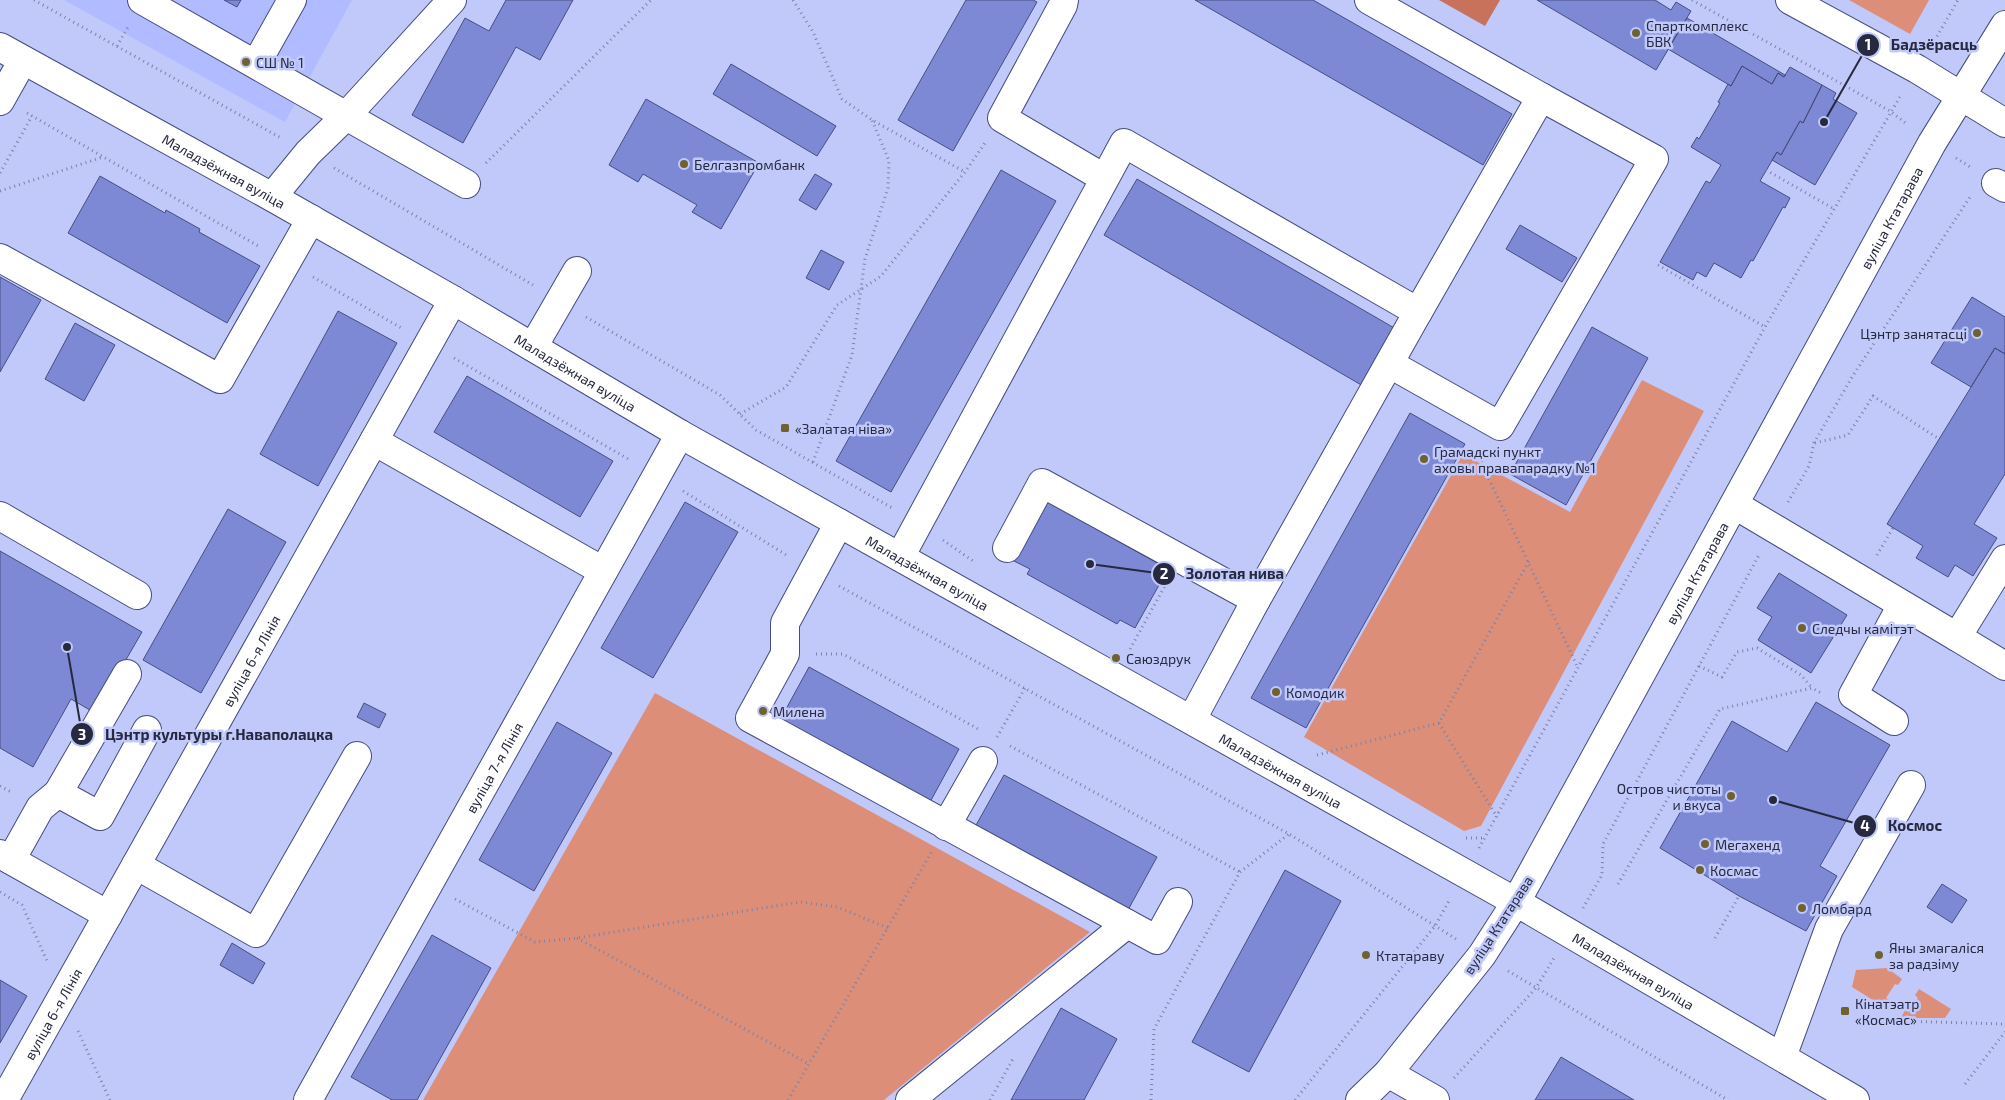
<svg xmlns="http://www.w3.org/2000/svg" width="2005" height="1100" viewBox="0 0 2005 1100" font-family="'Exo 2',sans-serif">
<style>
.built{fill:#b0bcff}
.green{fill:#dd8e79}
.forest{fill:#c8725b}
.building{fill:#7e89d5;stroke:#464e81}
.lines{fill:none;stroke-linecap:round;stroke-linejoin:round}
.minor-casing{stroke:#454c7f;stroke-width:30}
.major-casing{stroke:#454c7f;stroke-width:30}
.path{stroke:#7c82a7;stroke-width:3;stroke-dasharray:1 4;stroke-linecap:butt}
.minor{stroke:#fff;stroke-width:28}
.major{stroke:#fff;stroke-width:28}
.poi-dot{fill:#6e622f;stroke:#c0c9f9;stroke-width:2}
.labels{text-anchor:middle;dominant-baseline:central;stroke-width:5;stroke-linejoin:round;paint-order:stroke}
.poi-label{font-size:14px;fill:#262940;stroke:#c0c9f9;text-anchor:start}
.street-label{font-size:14px;fill:#262940;stroke:#c0c9f9}
.leader{fill:none;stroke:#262940;stroke-width:2}
.callout-dot{fill:#262940;stroke:#c0c9f9;stroke-width:2}
.mark-label{font-size:15px;text-anchor:middle;font-weight:bold;fill:#fff}
.callout-label{font-size:15px;text-anchor:middle;font-weight:bold;fill:#262940;stroke:#c0c9f9;stroke-width:5;stroke-linejoin:round;paint-order:stroke}
</style>
<rect width="100%" height="100%" fill="#c0c9f9"/>
<path class="built" d="M64 0H352L285 122Z"/>
<path class="green" d="M1849 0H1929L1910 34Z
M1642 380 1704 411 1481 826 1464 831 1304 737 1463 454 1570 512Z
M655 693 1090 932 884 1100H423Z
M1887 968 1902 979 1898 985 1895 984 1886 998 1889 1000 1884 1007 1852 987 1856 970Z
M1919 989 1951 1009 1945 1018H1901L1905 1010 1909 1012 1918 998 1915 995Z"/>
<path class="forest" d="M1439 0H1500L1485 26Z"/>
<path class="building" d="M224 0H241L237 7Z
M506 0H573L540 60 516 47 463 143 412 115 465 18 489 31Z
M966 0H1033L1037 2 953 151 898 120Z
M1195 0H1313L1512 114 1483 165Z
M1537 0H1655L1671 10 1676 2 1691 11 1656 70Z
M1687 18 1785 75 1784 77 1778 73 1772 84 1742 66 1731 86 1668 49Z
M731 64 836 126 817 156 713 94Z
M1742 66 1772 84 1778 73 1784 77 1790 67 1822 85 1803 123 1800 121 1781 155 1777 152 1760 181 1790 198 1785 208 1783 207 1753 261 1751 260 1741 278 1714 263 1706 277 1697 272 1693 280 1660 262 1706 181 1710 183 1721 165 1691 147 1697 137 1699 139 1720 103 1718 102 1728 84 1731 86Z
M1822 85 1836 93 1833 99 1857 113 1815 185 1772 160 1777 152 1781 155 1800 121 1803 123Z
M646 99 759 163 721 229 692 212 697 205 643 174 638 182 609 165Z
M1001 170 1056 201 891 492 836 461Z
M815 174 832 184 816 210 799 200Z
M100 176 165 213 166 210 200 229 199 232 260 266 227 323 68 233Z
M1137 179 1396 329 1363 386 1104 235Z
M1520 225 1577 258 1562 282 1506 249Z
M821 250 844 262 829 290 806 278Z
M0 277 41 300 0 372Z
M1972 297 2005 317V354L1995 348 1971 387 1931 363Z
M338 311 397 343 318 486 260 454Z
M75 323 115 345 84 401 45 379Z
M1592 327 1648 358 1566 505 1510 474Z
M1995 348 2005 354V474L1974 524 1997 538 1973 576 1955 565 1948 577 1916 558 1923 546 1887 524Z
M467 376 613 461 580 517 434 432Z
M1410 413 1465 444 1306 728 1251 698Z
M1046 501 1168 569 1135 628 1120 620 1117 624 1027 574 1030 569 1012 560Z
M685 502 738 532 653 678 601 648Z
M228 509 286 542 201 693 143 660Z
M0 551 142 632 95 713 71 699 33 767 0 748Z
M1779 573 1847 615 1811 673 1758 640 1772 617 1757 608Z
M809 667 959 749 930 802 780 720Z
M1816 702 1890 745 1820 866 1837 876 1806 931 1739 896 1660 848 1732 721 1787 752Z
M364 703 386 714 379 728 357 717Z
M557 722 612 753 534 891 479 860Z
M1004 775 1157 857 1128 910 975 827Z
M1285 870 1341 901 1249 1072 1192 1042Z
M1942 884 1967 900 1952 923 1927 907Z
M432 935 491 968 417 1100H392L351 1077Z
M232 943 265 963 253 984 220 965Z
M0 980 27 996 0 1043Z
M1061 1008 1117 1039 1084 1100H1011Z
M1561 1057 1634 1100H1535Z"/>
<g class="lines">
<g class="minor-casing">
<g id="minor">
<path d="M142 0 466 184"/>
<path d="M1064 0 1063 5 1002 118 1104 178"/>
<path d="M1369 0 1541 97 1418 312"/>
<path d="M1790 0 1917 69 2005 123"/>
<path id="s1" d="M0 47 272 197 453 300 680 434 1516 902 1932 143 2005 25"/>
<path d="M256 64 292 0"/>
<path d="M0 101 23 60"/>
<path d="M1996 183 2005 188"/>
<path d="M272 197 308 153 346 116 452 0"/>
<path d="M0 258 220 379 311 219"/>
<path d="M533 347 577 271"/>
<path d="M1390 364 1500 426 1654 159 1541 97"/>
<path d="M374 441 603 571"/>
<path d="M1735 505 1957 637 2005 559"/>
<path d="M0 516 137 595"/>
<path d="M839 523 785 623V654L750 718 1157 940 1178 902"/>
<path d="M1007 548 1042 483 1256 600"/>
<path d="M900 557 1124 143 1418 312 1256 600 1192 719"/>
<path d="M1957 637 2005 666"/>
<path d="M1894 721 1853 695 1902 605"/>
<path d="M58 793 127 674"/>
<path d="M946 826 983 761"/>
<path d="M0 854 108 915"/>
<path d="M11 860 40 808 58 793 100 816 147 730"/>
<path d="M136 865 256 933 357 756"/>
<path d="M1782 1057 1829 929 1911 785"/>
<path d="M1388 1073 1435 1100"/>
<path id="s2" d="M4 1100 453 300"/>
<path id="s3" d="M308 1100 680 434"/>
<path d="M910 1100 1127 924"/>
</g>
</g>
<g class="major-casing">
<g id="major">
<path id="s4" d="M1360 1100 1388 1073 1482 955 1516 902 1855 1100"/>
</g>
</g>
<path class="path" d="M34 0 281 138
M793 0 813 32 842 99 872 120 965 172
M1692 0 1890 111 1908 125
M1932 45 1958 0
M117 46 128 27
M27 113 260 247
M1956 158 1972 168
M486 163 651 0
M334 168 533 285
M1766 170 1834 209
M0 173 32 116
M0 191 103 157
M1658 265 1765 327
M313 277 403 329
M586 317 720 395 756 430 894 509
M454 358 630 460
M740 414 786 387 837 305 881 276 965 172 985 143
M1815 443 1848 435 1873 396 1939 439
M1487 452 1481 462 1578 668
M813 462 852 355 865 259 888 188 889 161 872 120
M683 491 788 556
M1788 502 1809 466 1814 443 1852 377 1970 197
M943 540 973 561
M1877 555 1893 528
M839 586 1289 834 1456 939
M1130 649 1166 584
M816 654H843L980 730
M1699 666 1722 677 1737 652 1757 648 1801 675 1812 688
M1439 723 1497 817
M997 737 1025 688
M1010 746 1240 872
M1317 755 1439 723 1529 561
M0 786 13 793
M1466 838H1485
M1479 848 1765 327 1901 95
M1618 884 1720 709 1812 688 1823 694
M0 892 22 905 47 961
M455 899 535 942 577 938 800 902 837 907 888 928
M1583 908 1602 875 1603 844 1760 553
M577 938 809 1064
M1715 938 1739 896
M1508 971 1728 1100
M1861 1020 2005 1024
M78 1031 110 1100
M1454 1078 1536 988 1554 958
M1965 1084 2005 1032
M788 1100 932 851
M990 1100 1014 1057
M1151 1100 1154 1029 1240 872 1289 834
M1295 1100 1435 926 1450 899"/>
<use href="#minor" class="minor"/>
<use href="#major" class="major"/>
</g>
<g class="poi-dot">
<circle cx="1636" cy="33" r="5"/>
<circle cx="246" cy="62" r="5"/>
<circle cx="684" cy="164" r="5"/>
<circle cx="1977" cy="333" r="5"/>
<rect x="780" y="423" width="10" height="10" rx="2.5"/>
<circle cx="1424" cy="459" r="5"/>
<circle cx="1802" cy="628" r="5"/>
<circle cx="1116" cy="658" r="5"/>
<circle cx="1276" cy="692" r="5"/>
<circle cx="763" cy="711" r="5"/>
<circle cx="1731" cy="796" r="5"/>
<circle cx="1705" cy="844" r="5"/>
<circle cx="1700" cy="870" r="5"/>
<circle cx="1802" cy="908" r="5"/>
<circle cx="1366" cy="955" r="5"/>
<circle cx="1879" cy="955" r="5"/>
<rect x="1840" y="1006" width="10" height="10" rx="2.5"/>
</g>
<g class="labels">
<g class="poi-label">
<text x="1646" y="25">Спарткомплекс<tspan x="1646" dy="16">БВК</tspan></text>
<text x="256" y="62">СШ № 1</text>
<text x="694" y="164">Белгазпромбанк</text>
<text x="1967" y="333" text-anchor="end">Цэнтр занятасці</text>
<text x="795" y="428">«Залатая ніва»</text>
<text x="1434" y="451">Грамадскі пункт<tspan x="1434" dy="16">аховы правапарадку №1</tspan></text>
<text x="1812" y="628">Следчы камітэт</text>
<text x="1126" y="658">Саюздрук</text>
<text x="1286" y="692">Комодик</text>
<text x="773" y="711">Милена</text>
<text x="1721" y="788" text-anchor="end">Остров чистоты<tspan x="1721" dy="16">и вкуса</tspan></text>
<text x="1715" y="844">Мегахенд</text>
<text x="1710" y="870">Космас</text>
<text x="1812" y="908">Ломбард</text>
<text x="1889" y="947">Яны змагаліся<tspan x="1889" dy="16">за радзіму</tspan></text>
<text x="1376" y="955">Ктатараву</text>
<text x="1855" y="1003">Кінатэатр<tspan x="1855" dy="16">«Космас»</tspan></text>
</g>
<g class="street-label">
<text stroke="none"><textPath href="#s1" startOffset="256">Маладзёжная вуліца</textPath></text>
<text stroke="none"><textPath href="#s1" startOffset="2521">вуліца Ктатарава</textPath></text>
<text stroke="none"><textPath href="#s1" startOffset="661">Маладзёжная вуліца</textPath></text>
<text stroke="none"><textPath href="#s1" startOffset="1066">Маладзёжная вуліца</textPath></text>
<text stroke="none"><textPath href="#s1" startOffset="2116">вуліца Ктатарава</textPath></text>
<text stroke="none"><textPath href="#s2" startOffset="504">вуліца 6-я Лінія</textPath></text>
<text stroke="none"><textPath href="#s3" startOffset="381">вуліца 7-я Лінія</textPath></text>
<text stroke="none"><textPath href="#s1" startOffset="1471">Маладзёжная вуліца</textPath></text>
<text transform="translate(1498 925) rotate(-57)">вуліца Ктатарава</text>
<text stroke="none"><textPath href="#s4" startOffset="389">Маладзёжная вуліца</textPath></text>
<text stroke="none"><textPath href="#s2" startOffset="99">вуліца 6-я Лінія</textPath></text>
</g>
</g>
<path class="leader" d="M1824 122L1868 45M1090 564L1164 574M67 647L82 734M1773 800L1865 826"/>
<g class="callout-dot">
<circle cx="1824" cy="122" r="5"/>
<circle cx="1090" cy="564" r="5"/>
<circle cx="67" cy="647" r="5"/>
<circle cx="1773" cy="800" r="5"/>
<circle cx="1868" cy="45" r="12"/>
<circle cx="1164" cy="574" r="12"/>
<circle cx="82" cy="734" r="12"/>
<circle cx="1865" cy="826" r="12"/>
</g>
<g class="mark-label">
<text x="1868" y="50">1</text>
<text x="1164" y="579">2</text>
<text x="82" y="740">3</text>
<text x="1865" y="831">4</text>
</g>
<g class="callout-label">
<text x="1934" y="50">Бадзёрасць</text>
<text x="1235" y="579">Золотая нива</text>
<text x="219" y="740">Цэнтр культуры г.Наваполацка</text>
<text x="1915" y="831">Космос</text>
</g>
</svg>
